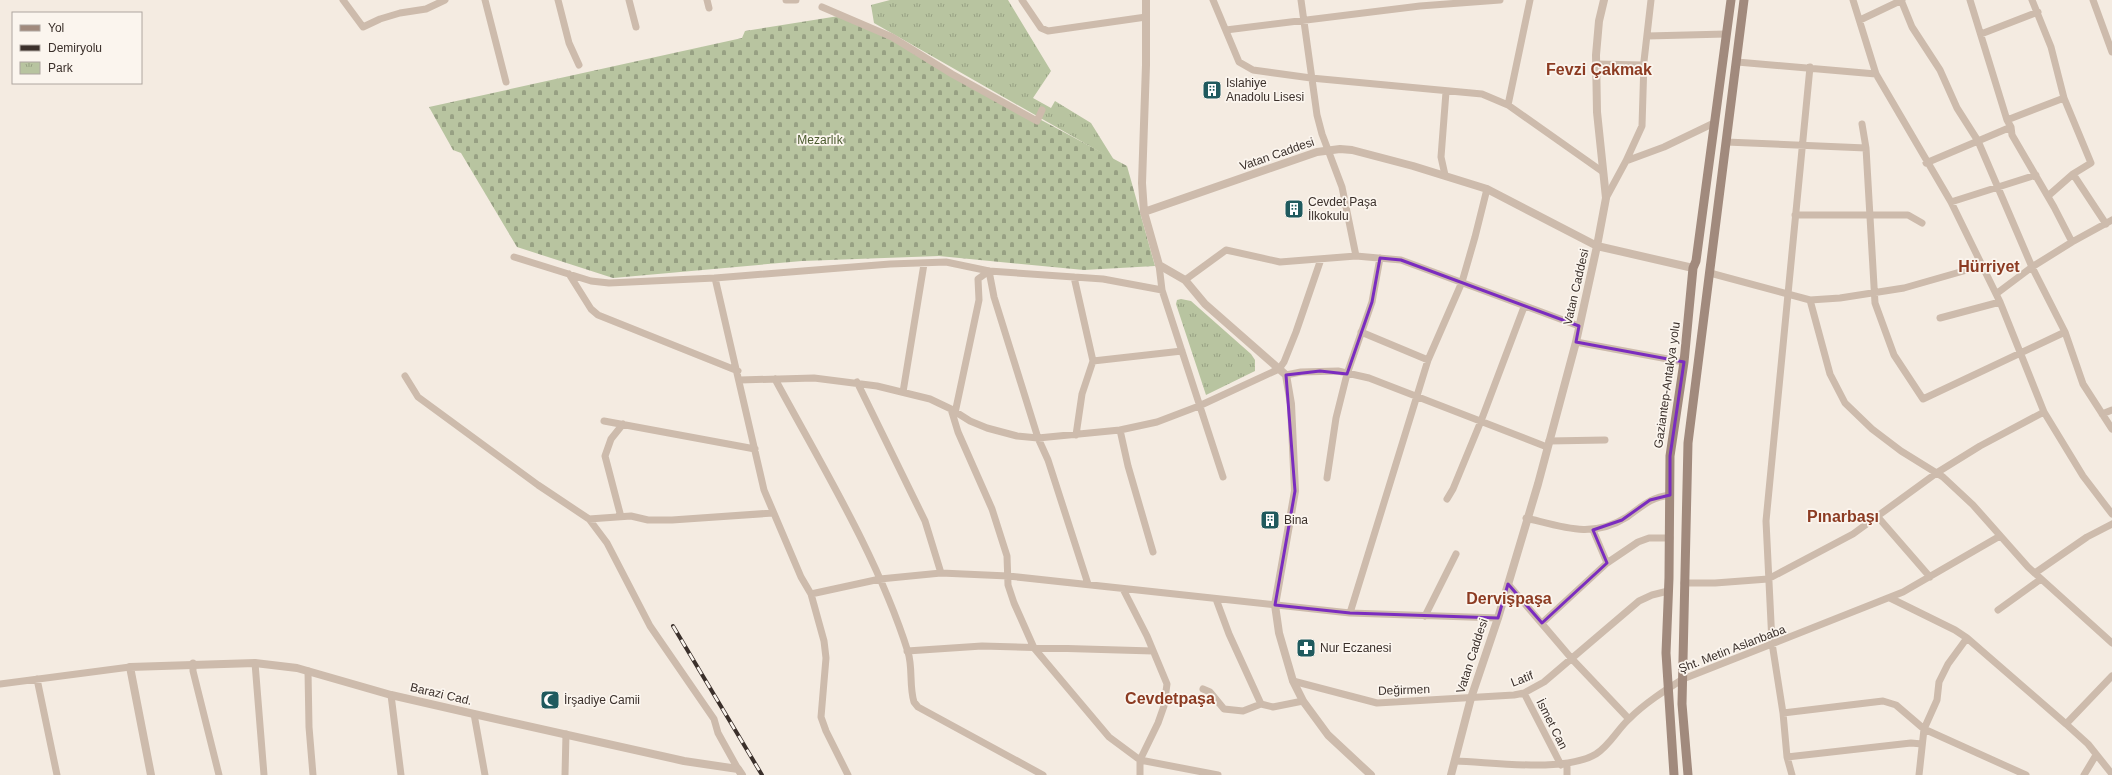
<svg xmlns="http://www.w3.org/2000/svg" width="2112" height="775" viewBox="0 0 2112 775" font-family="Helvetica,sans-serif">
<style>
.cemetery{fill:url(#cemetery-stones)}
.park{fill:url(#park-tufts)}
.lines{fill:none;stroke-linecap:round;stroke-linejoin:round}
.minor{stroke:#cdbbac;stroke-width:7}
.tertiary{stroke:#cdbbac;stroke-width:8}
.secondary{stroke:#a18a7d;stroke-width:9}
.rail-casing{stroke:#3b302b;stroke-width:4}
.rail{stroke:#fbf5ee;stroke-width:2.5;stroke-dasharray:8;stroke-linecap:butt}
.marked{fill:none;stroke:#7b2cbf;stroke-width:3;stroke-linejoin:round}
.labels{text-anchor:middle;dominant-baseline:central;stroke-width:3.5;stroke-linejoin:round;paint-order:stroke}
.poi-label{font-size:12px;fill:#3b302b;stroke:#fbf5ee;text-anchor:start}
.park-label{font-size:12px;fill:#4a5a2e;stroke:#fbf5ee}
.street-label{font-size:12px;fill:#3b302b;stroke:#fbf5ee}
.district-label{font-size:16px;font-weight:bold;fill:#8c3b22;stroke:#fbf5ee}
</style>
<defs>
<pattern id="cemetery-stones" width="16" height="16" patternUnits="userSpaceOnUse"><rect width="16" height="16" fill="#b8c4a0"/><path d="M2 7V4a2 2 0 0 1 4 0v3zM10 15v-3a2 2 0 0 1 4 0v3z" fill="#97a083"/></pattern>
<pattern id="park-tufts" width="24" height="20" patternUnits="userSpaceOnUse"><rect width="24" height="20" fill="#b8c4a0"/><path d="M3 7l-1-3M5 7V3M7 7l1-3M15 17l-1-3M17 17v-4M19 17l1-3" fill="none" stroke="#97a083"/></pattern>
</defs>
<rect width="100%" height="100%" fill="#f4ebe1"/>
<path class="cemetery" d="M845 15 1127 166 1155 266 1084 270 939 256 802 261 613 278 517 247 461 153 453 150 429 107 742 38 745 31Z"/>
<path class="park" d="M890 0H1008L1051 71 1033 98 1051 108 1055 101 1091 123 1114 160 874 23 871 5Z
M1181 299 1191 301 1251 354 1255 360V371L1206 395 1176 304 1177 300Z"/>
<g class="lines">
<path class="minor" d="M343 0 363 27 380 19 400 13 426 9 445 0
M485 0 506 82
M558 0 569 43 579 65
M629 0 636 27
M707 0 709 8
M786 0H796
M1022 0 1041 28 1048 31 1146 17
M1213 0 1239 62 1253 70 1311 78 1482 94 1508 105 1603 172
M1301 0 1317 115 1322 134 1342 187 1356 256
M1853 0 1876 74 1951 202 2000 302 2044 412 2083 476 2112 514
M1901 0 1912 27 1940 70 1957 108 1978 141 2032 267 2065 332 2083 384 2112 429
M1970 0 2007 120 2011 127 2012 135 2054 207 2072 242
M2032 0 2051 47 2064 98 2091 163 2073 174 2048 196
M2093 0 2112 52
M822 7 892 37 952 74 1037 121 1042 110
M1860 20 1902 0
M1226 30 1420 6 1500 0
M1981 34 2038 12
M1647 36 1726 34
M1737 62 1876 74
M1596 64 1644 65
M1508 105 1530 0
M2007 120 2064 98
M1862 124 1866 148 1875 303 1894 355 1923 399 2065 332
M1726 142 1866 148
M1626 161 1664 147 1714 123
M1926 163 2011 127
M2073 174 2106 224
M1445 175 1441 157 1446 92
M1606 198 1626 161 1642 126 1644 61 1651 0
M1951 202 2036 175
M1795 215H1908L1922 223
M514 257 591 281 609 283 715 278 890 264 946 262 989 271 1103 279 1162 290
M1159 265 1162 290 1223 477
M1710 273 1810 300 1840 298 1904 288 1981 266
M569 274 591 309 598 315 738 371
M1074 277 1093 361 1082 394 1076 435
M715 278 764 490 801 577 811 594 824 641 826 658 821 717 826 731 848 775
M1185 280 1226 250 1280 262 1356 256 1401 260 1579 326
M1996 294 2032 267 2072 242 2112 220
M1810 300 1830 374 1845 403 1872 429 1901 451 1943 477 1973 505 2028 567 2112 643
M1940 318 2000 302
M1361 332 1428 360
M1576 342 1684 362
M1093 361 1182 351
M1286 375 1301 372 1338 371 1369 378 1547 447
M405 376 418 397 538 485 589 519 631 516 648 520H672L773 513
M775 379C822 466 878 557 908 652 913 668 909 686 914 702L918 707 1043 775
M740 380 814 378 877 386 930 399 951 409 970 421 987 428 1017 436 1038 438 1120 430 1157 422 1199 406 1279 369 1284 362 1296 332 1321 259
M857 382 925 521 941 573
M903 392 924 264
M951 409 958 432 992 509 1007 556 1008 585 1014 603 1034 648 1109 737 1140 760 1218 775
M955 413 979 300 978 279 989 271 994 297 1038 438 1048 460 1088 584
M2102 414 2112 410
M604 421 755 449
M1120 430 1128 466 1153 552
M1549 441 1605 440
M1327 478 1336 418 1347 374 1372 302 1380 258
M1447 499 1453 489 1481 421 1524 307
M1877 516 1930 577
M621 517 605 456 611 439 623 424
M1526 518C1563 527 1592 539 1627 517 1643 506 1649 498 1670 495
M589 519 607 543 650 626 714 719 718 733 738 769
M1593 530 1607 563
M2035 573 2087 537 2112 524
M1684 583H1715L1768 579 1853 534 1938 472 1980 446 2044 412
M1508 584 1572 659 1629 719
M1123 589 1147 636 1167 684 1164 706 1158 723 1140 760V775
M811 594 880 579 941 573 1008 576 1350 613 1498 618
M1890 598 1955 630 1967 638 2066 724 2088 744 2112 774
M1998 610 2041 579
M1350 613 1428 360 1462 282 1475 237 1487 189
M1425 616 1456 554
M1542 623 1607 563 1638 542 1649 538H1670
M907 651 982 646 1153 651
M193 663V671L219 775
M255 663 264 775
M308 671 309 727 313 775
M37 679 57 775
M1293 681 1377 703 1514 695 1524 693 1544 682 1639 601 1652 595 1668 591
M0 684 130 667
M1203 689 1210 692 1224 709 1243 711 1261 704 1229 634 1216 599
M1524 693 1561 765
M391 695 401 775
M1261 704 1273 707 1303 701
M1783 713 1883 701 1896 705 1924 729 2026 775
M474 714 485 775
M2066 724 2112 676
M1787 757 1911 743 1922 744
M1455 761C1493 762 1564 773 1596 754 1610 745 1617 730 1629 719 1645 703 1664 691 1683 679L1903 592 2000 536
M1567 764V775
M565 775 566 734
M1792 775 1787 757 1783 713 1772 643 1766 521 1810 67
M1919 775 1924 729 1937 700 1939 682 1948 664 1967 638
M2084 775 2096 755"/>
<path class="tertiary" d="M1146 0V65L1142 183 1144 212 1159 265 1185 280 1205 304 1286 375 1291 404 1295 491 1275 605 1279 633 1293 681 1303 701 1328 735 1371 775
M1604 0 1599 21 1596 55 1597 112 1606 198 1597 246 1693 268
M1144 212 1317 152 1340 149 1352 150 1413 166 1487 189 1597 246 1576 342 1538 484 1498 618 1471 698 1451 775
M151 775 130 667 255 663 297 668 391 695 474 714 684 761 738 769 742 775"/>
<path class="secondary" d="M1674 775 1666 653 1669 578 1670 456 1684 362 1693 268 1696 261 1731 0
M1688 775 1682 704 1688 443 1744 0"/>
<g class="rail-casing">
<path id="rail" d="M673 626 762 775"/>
</g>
<use href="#rail" class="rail"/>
</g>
<path class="marked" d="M1380 258 1401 260 1579 326 1576 342 1684 362 1670 456V495L1650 500 1622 520 1593 530 1607 563 1542 623 1508 584 1498 618 1350 613 1275 605 1295 491 1286 375 1320 371 1347 374 1372 302Z"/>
<defs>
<g id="building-square" transform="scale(1)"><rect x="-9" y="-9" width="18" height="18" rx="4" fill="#1f5a5e" stroke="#fbf5ee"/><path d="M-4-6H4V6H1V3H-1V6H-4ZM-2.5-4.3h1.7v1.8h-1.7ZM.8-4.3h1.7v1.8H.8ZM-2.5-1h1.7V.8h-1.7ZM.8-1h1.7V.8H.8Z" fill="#fff"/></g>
<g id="pharmacy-square" transform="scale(1)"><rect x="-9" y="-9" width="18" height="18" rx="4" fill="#1f5a5e" stroke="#fbf5ee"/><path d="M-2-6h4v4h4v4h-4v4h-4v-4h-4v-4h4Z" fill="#fff"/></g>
<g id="mosque-square" transform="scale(1)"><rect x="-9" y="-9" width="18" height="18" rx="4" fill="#1f5a5e" stroke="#fbf5ee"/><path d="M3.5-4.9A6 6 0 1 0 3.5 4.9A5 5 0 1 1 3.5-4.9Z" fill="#fff"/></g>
</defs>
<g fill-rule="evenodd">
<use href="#building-square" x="1212" y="90"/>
<use href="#building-square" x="1294" y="209"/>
<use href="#building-square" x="1270" y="520"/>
<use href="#pharmacy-square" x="1306" y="648"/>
<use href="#mosque-square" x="550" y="700"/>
</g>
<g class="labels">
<g class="poi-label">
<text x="1226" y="83">Islahiye<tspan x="1226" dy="14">Anadolu Lisesi</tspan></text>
<text x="1308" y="202">Cevdet Paşa<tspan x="1308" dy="14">İlkokulu</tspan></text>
<text x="1284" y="520">Bina</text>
<text x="1320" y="648">Nur Eczanesi</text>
<text x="564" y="700">İrşadiye Camii</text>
</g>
<g class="park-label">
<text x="820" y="140">Mezarlık</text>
</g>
<g class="street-label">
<text transform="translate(1277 154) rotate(-19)">Vatan Caddesi</text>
<text transform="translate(1576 287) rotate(-77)">Vatan Caddesi</text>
<text transform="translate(1667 385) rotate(-82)">Gaziantep-Antakya yolu</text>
<text transform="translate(1732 649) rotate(-21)">Şht. Metin Aslanbaba</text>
<text transform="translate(1472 656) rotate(-72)">Vatan Caddesi</text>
<text transform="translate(1522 679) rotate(-21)">Latif</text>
<text transform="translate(1404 690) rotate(-2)">Değirmen</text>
<text transform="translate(441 694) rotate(13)">Barazi Cad.</text>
<text transform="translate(1552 724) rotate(63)">İsmet Can</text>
</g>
<g class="district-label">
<text x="1599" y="69">Fevzi Çakmak</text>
<text x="1989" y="266">Hürriyet</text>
<text x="1843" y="516">Pınarbaşı</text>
<text x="1509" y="598">Dervişpaşa</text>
<text x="1170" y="698">Cevdetpaşa</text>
</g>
</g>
<rect x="12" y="12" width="130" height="72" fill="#fbf5ee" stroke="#aea6a0"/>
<rect x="20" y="25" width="20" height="6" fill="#a18a7d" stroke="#aea6a0"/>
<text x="48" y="32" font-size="12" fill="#3b302b">Yol</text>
<rect x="20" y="45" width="20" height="6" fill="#3b302b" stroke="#aea6a0"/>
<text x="48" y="52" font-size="12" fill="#3b302b">Demiryolu</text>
<rect x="20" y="62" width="20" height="12" fill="url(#park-tufts)" stroke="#aea6a0"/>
<text x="48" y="72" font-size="12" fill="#3b302b">Park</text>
</svg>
